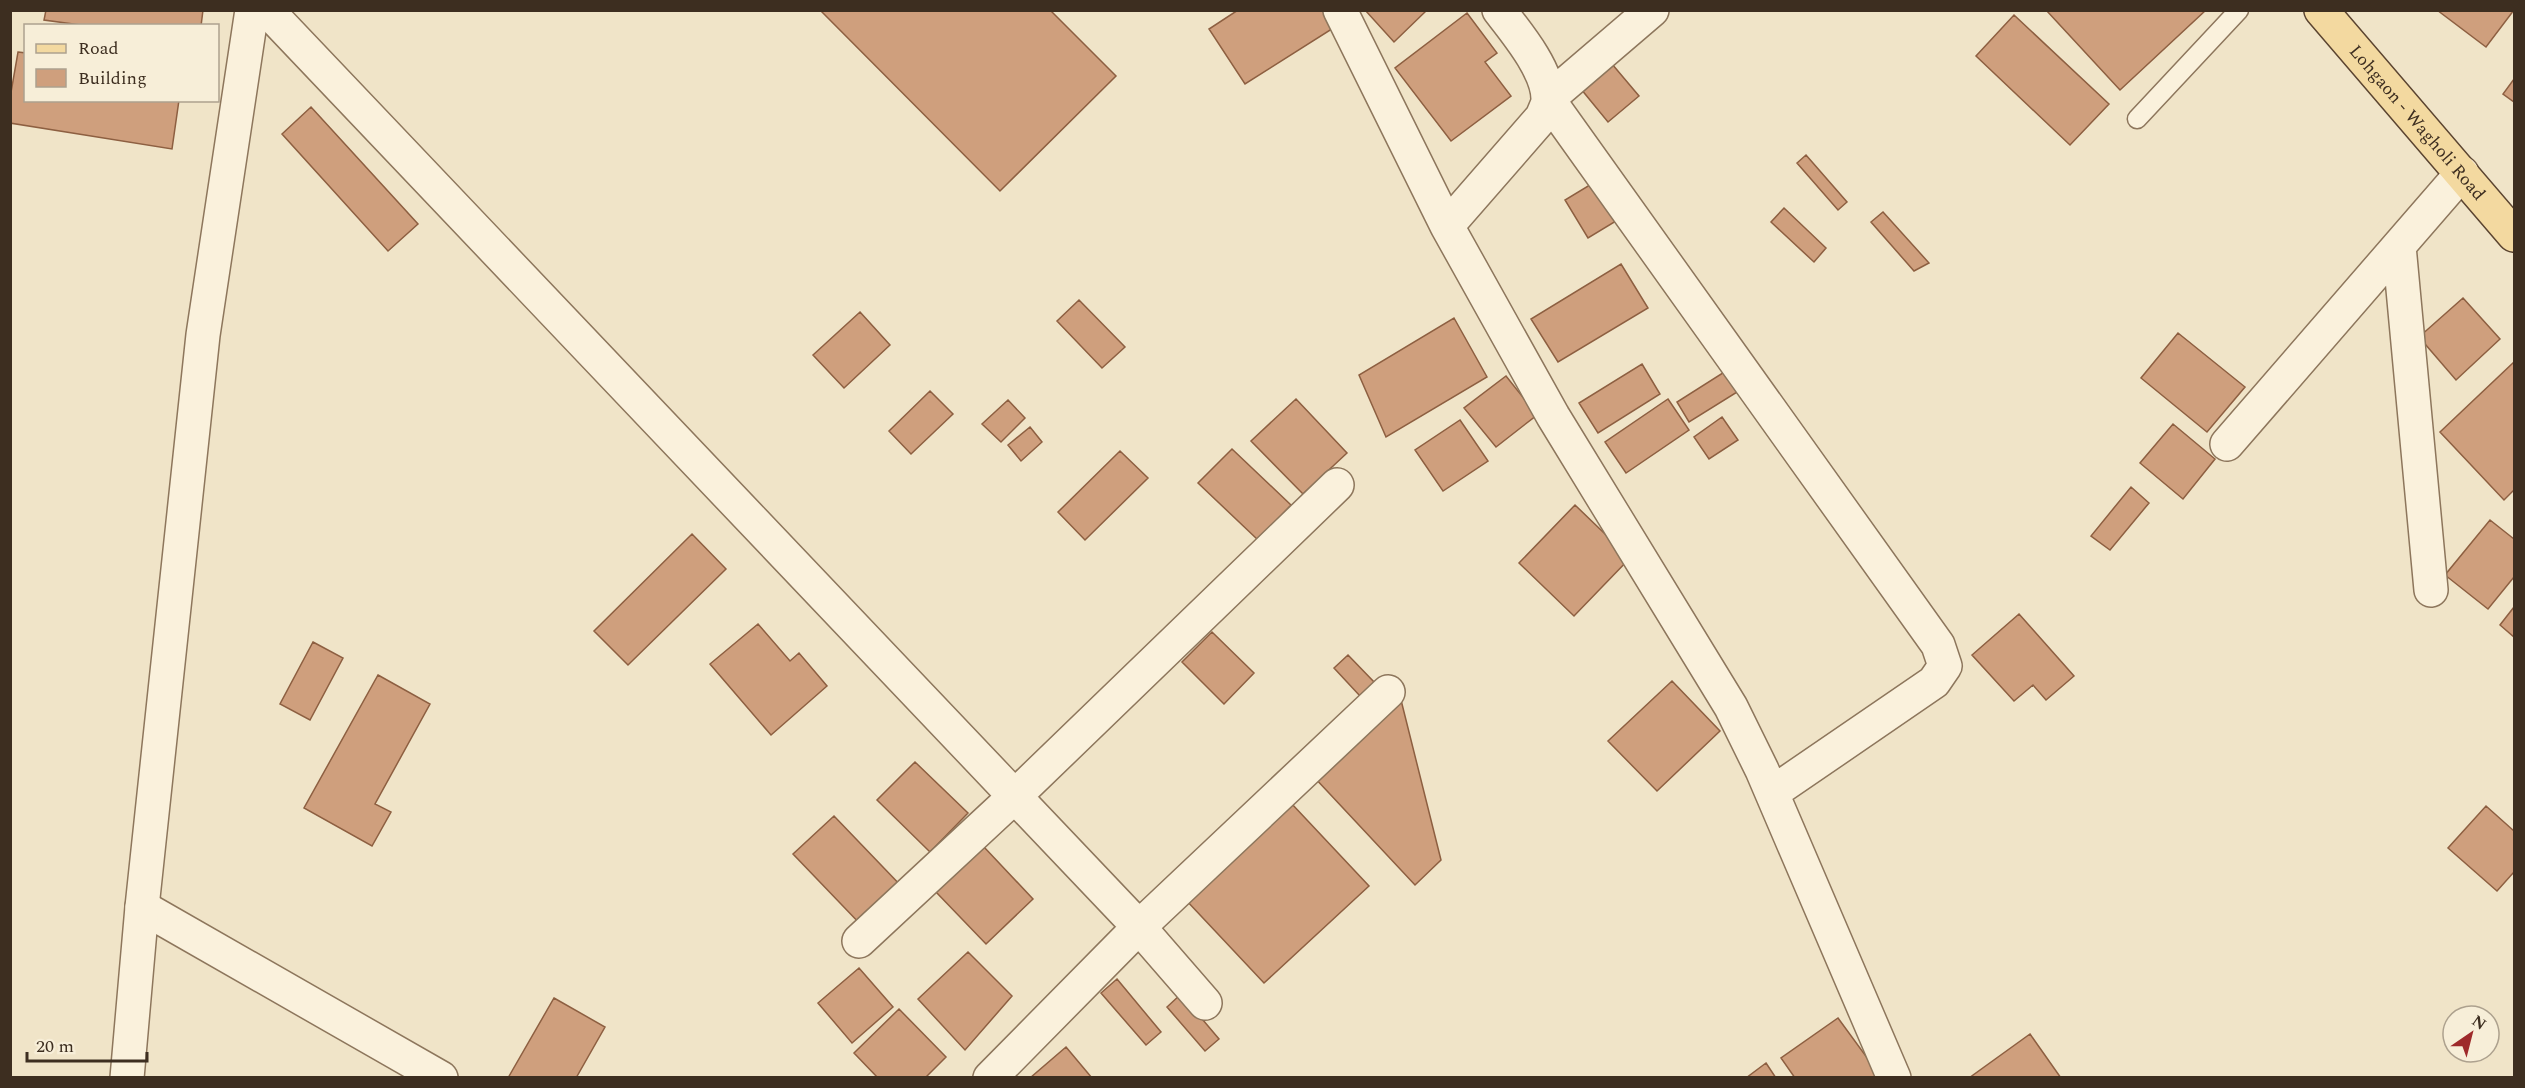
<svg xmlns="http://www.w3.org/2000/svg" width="2525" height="1088" viewBox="0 0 2525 1088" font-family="Spectral,serif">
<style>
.building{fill:#cf9f7d;stroke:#8d5f41;stroke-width:1.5}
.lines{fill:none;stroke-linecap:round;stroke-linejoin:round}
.service-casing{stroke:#8d765c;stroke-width:21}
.minor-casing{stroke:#8d765c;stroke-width:36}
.tertiary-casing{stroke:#8d765c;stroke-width:36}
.primary-casing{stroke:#5b4430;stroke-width:36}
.service{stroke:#faf1dc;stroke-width:18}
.minor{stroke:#faf1dc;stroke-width:33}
.tertiary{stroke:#faf1dc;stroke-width:33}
.primary{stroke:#f3d9a0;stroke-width:33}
.labels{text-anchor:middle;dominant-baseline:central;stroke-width:4.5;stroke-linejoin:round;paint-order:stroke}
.street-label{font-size:18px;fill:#3d2e20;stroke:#f7eed8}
</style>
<rect width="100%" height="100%" fill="#f0e4c8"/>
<path class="building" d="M46 10H203L201 26H88L44 20Z
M820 10H1050L1116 76 1000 191Z
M1238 10H1324L1335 27 1245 84 1209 29Z
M1365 10H1427L1394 42Z
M2046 10H2206L2120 90Z
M2437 10H2514L2486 47Z
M1467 13 1497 53 1485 62 1511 96 1451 141 1395 68Z
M2014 15 2109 104 2070 145 1976 56Z
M18 52 26 53V100H179L172 149 10 123V98Z
M1612 64 1639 96 1608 122 1581 89Z
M2514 79V102L2503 94Z
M311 107 418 224 388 251 282 134Z
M1806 155 1847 202 1838 210 1797 163Z
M1598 180 1621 218 1588 238 1565 200Z
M1784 208 1826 248 1814 262 1771 222Z
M1883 212 1929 263 1914 271 1871 222Z
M1621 264 1648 308 1558 362 1531 319Z
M2463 298 2500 339 2456 380 2419 337Z
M1079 300 1125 347 1102 368 1057 321Z
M860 312 890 345 844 388 813 355Z
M1454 318 1487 377 1386 437 1359 375Z
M2178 333 2245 387 2207 432 2141 378Z
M2514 362V490L2504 500 2440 432Z
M1642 364 1660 394 1598 433 1579 403Z
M1729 369 1742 389 1689 422 1677 402Z
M1506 376 1537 415 1496 447 1464 408Z
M930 391 953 414 911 454 889 431Z
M1296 399 1347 453 1303 494 1251 441Z
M1668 399 1689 430 1626 473 1605 442Z
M1008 400 1025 418 1001 442 982 424Z
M1722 417 1738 440 1709 459 1694 437Z
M1460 420 1488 461 1443 491 1415 450Z
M2173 424 2215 459 2183 499 2140 463Z
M1030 427 1042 442 1021 461 1008 445Z
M1232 449 1291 505 1258 540 1198 483Z
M1120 451 1148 478 1085 540 1058 512Z
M2131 487 2149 503 2110 550 2091 536Z
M1575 505 1630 558 1574 616 1519 563Z
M2490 520 2514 539V577L2488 609 2445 575Z
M692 534 726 569 628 665 594 631Z
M2514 607V637L2500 625Z
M2019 614 2074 676 2046 700 2033 685 2014 701 1972 655Z
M758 624 790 661 799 653 827 686 771 735 710 664Z
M1212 632 1254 673 1224 704 1182 662Z
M313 642 343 658 310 720 280 704Z
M1348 655 1375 683 1360 696 1334 668Z
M378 675 430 704 375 804 391 812 372 846 304 808Z
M1672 681 1720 731 1657 791 1608 741Z
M1400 696 1441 860 1415 885 1314 777Z
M915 762 968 813 930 852 877 800Z
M1291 803 1369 886 1264 983 1186 900Z
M2486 806 2514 831V872L2497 891 2448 848Z
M834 816 905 890 864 928 793 854Z
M984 847 1033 899 986 944 936 892Z
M968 952 1012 996 965 1050 918 999Z
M859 968 893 1007 852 1043 818 1003Z
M1117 979 1161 1032 1146 1045 1101 993Z
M1181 994 1219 1039 1205 1051 1167 1007Z
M554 998 605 1027 576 1078H508Z
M899 1009 946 1057 925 1078H878L854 1053Z
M1838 1018 1879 1074 1874 1078H1795L1781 1058Z
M2030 1034 2061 1078H1969Z
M1066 1047 1092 1078H1030Z
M1766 1063 1776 1078H1746Z"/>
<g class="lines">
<g class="service-casing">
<path id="service" d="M2137 119 2239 10"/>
</g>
<g class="minor-casing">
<path id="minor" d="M267 10 1139 927 1205 1003
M1340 10 1447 226 1553 416 1731 707 1762 770 1894 1078
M1652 10 1548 99 1938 645 1945 666 1934 682 1772 793
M1447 226 1542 117C1544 112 1548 104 1548 99 1548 70 1516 32 1499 10
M2399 246 2431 590
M2227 444 2462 173
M142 907 441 1078
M859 941 1014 797 1337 485
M990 1078 1139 927 1388 692"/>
</g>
<g class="tertiary-casing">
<path id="tertiary" d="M127 1078 142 907 203 335 252 10"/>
</g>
<g class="primary-casing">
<g id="primary">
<path id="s1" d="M2321 10 2514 235"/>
</g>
</g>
<use href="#service" class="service"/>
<use href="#minor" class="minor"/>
<use href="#tertiary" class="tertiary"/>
<use href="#primary" class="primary"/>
</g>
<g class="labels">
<g class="street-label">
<text stroke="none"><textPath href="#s1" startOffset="148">Lohgaon - Wagholi Road</textPath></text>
</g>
</g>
<rect width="2525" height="1088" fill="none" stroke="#3d2e20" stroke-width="24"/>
<rect x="24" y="24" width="195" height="78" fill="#f7eed8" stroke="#ada18e" stroke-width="1.5"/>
<rect x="36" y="44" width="30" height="9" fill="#f3d9a0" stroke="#ada18e" stroke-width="1.5"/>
<text x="78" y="54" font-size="18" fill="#3d2e20">Road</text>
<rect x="36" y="69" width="30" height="18" fill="#cf9f7d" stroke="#ada18e" stroke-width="1.5"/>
<text x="78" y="84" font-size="18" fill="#3d2e20">Building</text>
<g transform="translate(2471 1034) rotate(35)"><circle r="28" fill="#f7eed8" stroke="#ada18e" stroke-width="1.5"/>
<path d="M0-4.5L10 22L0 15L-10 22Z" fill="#9e2a2b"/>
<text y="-9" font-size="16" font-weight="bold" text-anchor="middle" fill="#3d2e20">N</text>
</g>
<path d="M27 1052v9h120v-9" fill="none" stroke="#3d2e20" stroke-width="3"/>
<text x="36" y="1052" font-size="18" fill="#3d2e20" stroke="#f7eed8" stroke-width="4.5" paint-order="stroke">20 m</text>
</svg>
